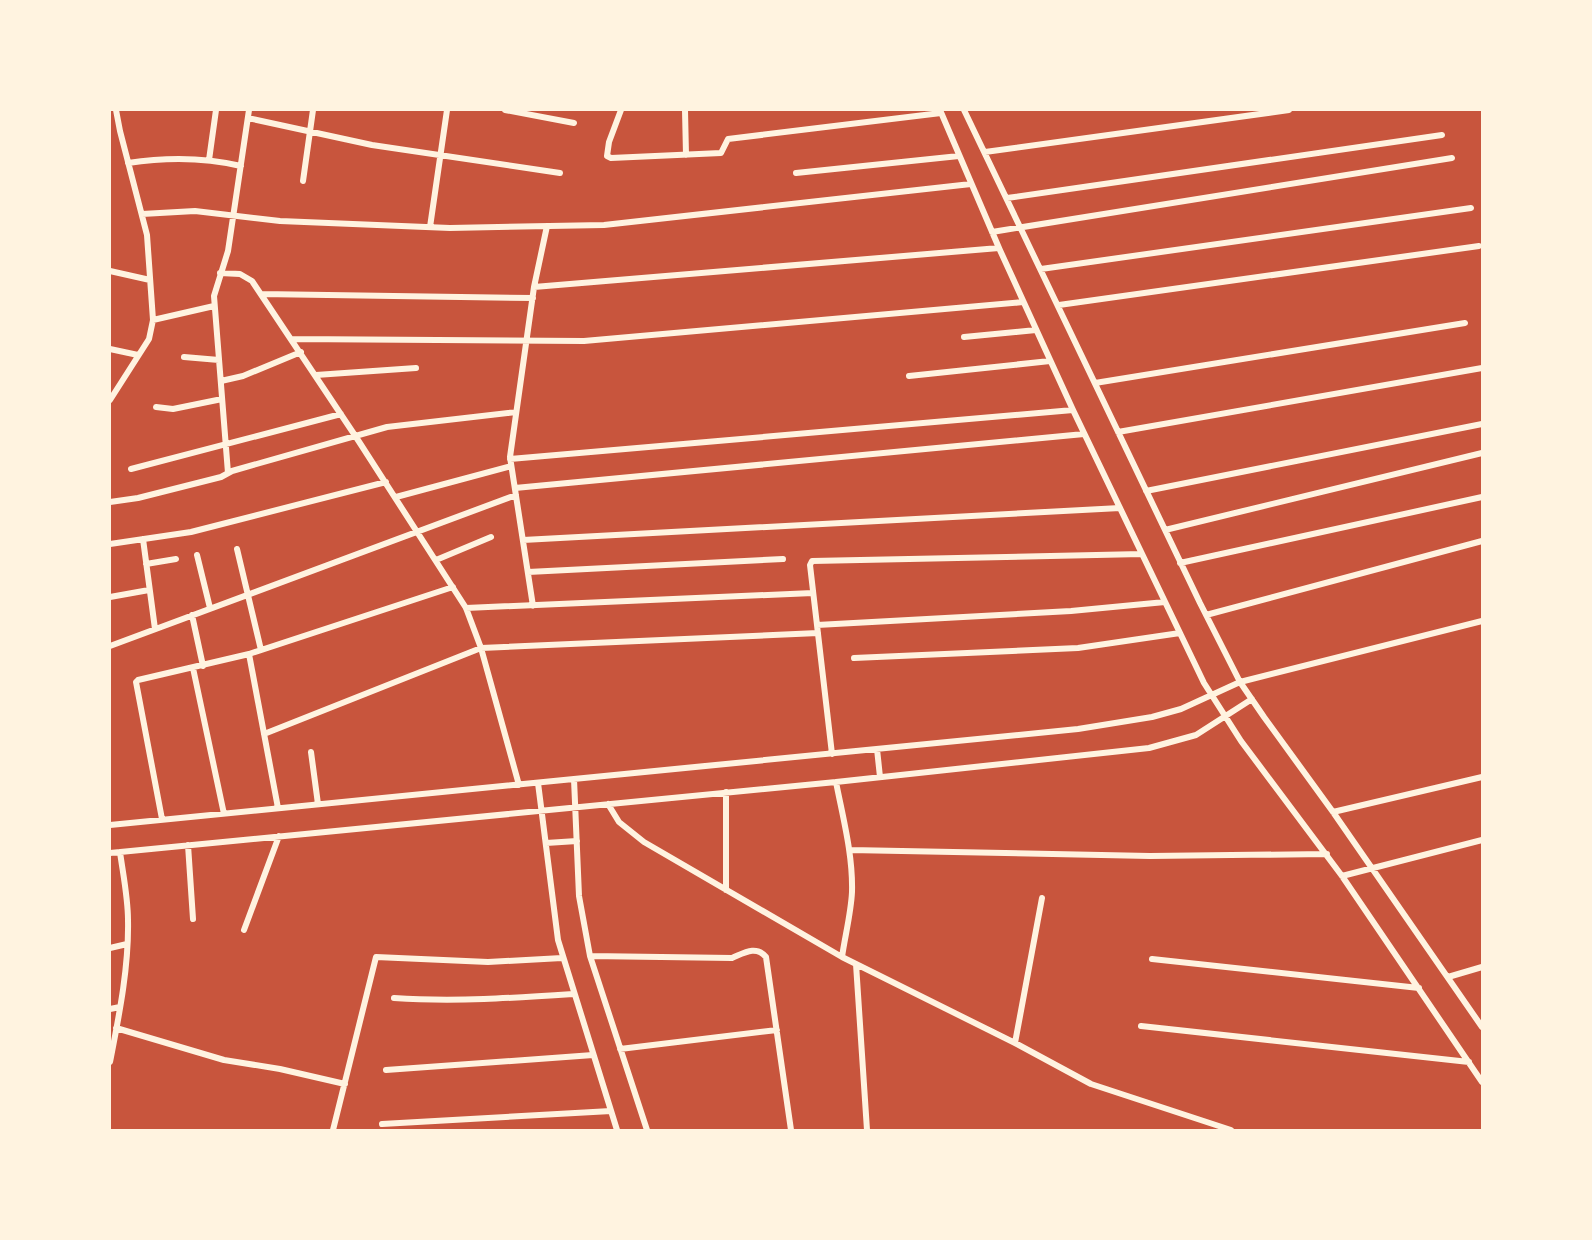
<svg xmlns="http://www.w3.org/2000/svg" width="1592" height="1240" viewBox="0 0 1592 1240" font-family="Mulish,sans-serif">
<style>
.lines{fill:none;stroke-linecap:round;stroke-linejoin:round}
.minor{stroke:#fff3e0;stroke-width:6}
</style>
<rect width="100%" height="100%" fill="#c8553d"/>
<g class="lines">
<path class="minor" d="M505 110 574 123
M621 110 609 142 607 156 611 158 721 153 728 139 941 113
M685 110 686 155
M940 110 999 248 1073 410 1204 683 1241 741 1342 876 1482 1082
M964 110 1200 603 1240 682 1264 717 1333 812 1482 1027
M248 118 372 145 560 173
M985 152 1289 110
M209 160 216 110
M128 163C167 157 203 157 241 166
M796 173 959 156
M303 181 313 110
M1007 198 1442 135
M142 214 195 211 280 221 450 228 604 225 971 184
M430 227 447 110
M992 232 1452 158
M1041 269 1471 208
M110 271 150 280
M220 273 240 274 252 281 356 437 466 608 481 648 519 785
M534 287 999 248
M261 294 533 298
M1059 305 1479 246
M153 320 214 306
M964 337 1036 330
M292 339 584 341 1023 302
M110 349 138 355
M184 357 219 360
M316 375 416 368
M909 376 1050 361
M221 381 243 376 301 352
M1095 383 1465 323
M110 400 149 339 153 320 147 235 120 131 116 110
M156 407 173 409 222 399
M1118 432 1482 368
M510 459 1073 410
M131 469 341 414
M228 473 214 296 228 251 249 110
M515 488 1084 434
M1146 491 1482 424
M396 497 511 466
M110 502 138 498 221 477 232 471 387 427 516 412
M1165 530 1482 453
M143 539 155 629
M523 540 1120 508
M110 544 191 532 386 482
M237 549 261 650
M197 555 210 608
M436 560 491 537
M1180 563 1482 497
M146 564 176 559
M528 572 783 559
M110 597 149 590
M533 606 510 457 534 287 547 226
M466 608 813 593
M192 615 203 666
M1206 615 1482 541
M817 625 1071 611 1165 602
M110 646 516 495
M249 654 278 808
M854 658 1078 648 1180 633
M193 668 224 814
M264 734 481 648 818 633
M877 749 880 777
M311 752 318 804
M832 754 810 565 812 561 1142 554
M574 779 579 896 590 956 647 1130
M836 782C843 818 853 855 852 892 851 913 845 936 842 957
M538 783 558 940 617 1130
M608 804 619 822 644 842 842 957 1015 1043 1091 1084 1231 1130
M1333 812 1482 777
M162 819 136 682 138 680 249 654 453 587
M110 825 1078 729 1152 717 1181 709 1240 682 1482 621
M546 843 577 841
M188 845 193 919
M850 850 1150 856 1327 854
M110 853 836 782 1149 748 1196 735 1252 699
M1342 876 1482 840
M726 890V792
M244 930 279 836
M110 948 127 944
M590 956 732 958C744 953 756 945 766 957L791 1130
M1152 959 1419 988
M856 964 867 1130
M1448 977 1482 967
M394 998C454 1002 514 998 573 994
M110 1009 120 1007
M1141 1026 1469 1062
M116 1028 224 1060 280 1069 345 1084
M1015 1043 1042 898
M620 1049 777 1030
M110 1062C119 1016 129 967 128 920 128 898 123 874 120 852
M386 1070 593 1055
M382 1124 611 1111
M333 1130 376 957 488 962 562 958"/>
</g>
<rect width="1592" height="1240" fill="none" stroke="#fff3e0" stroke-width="222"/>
</svg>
